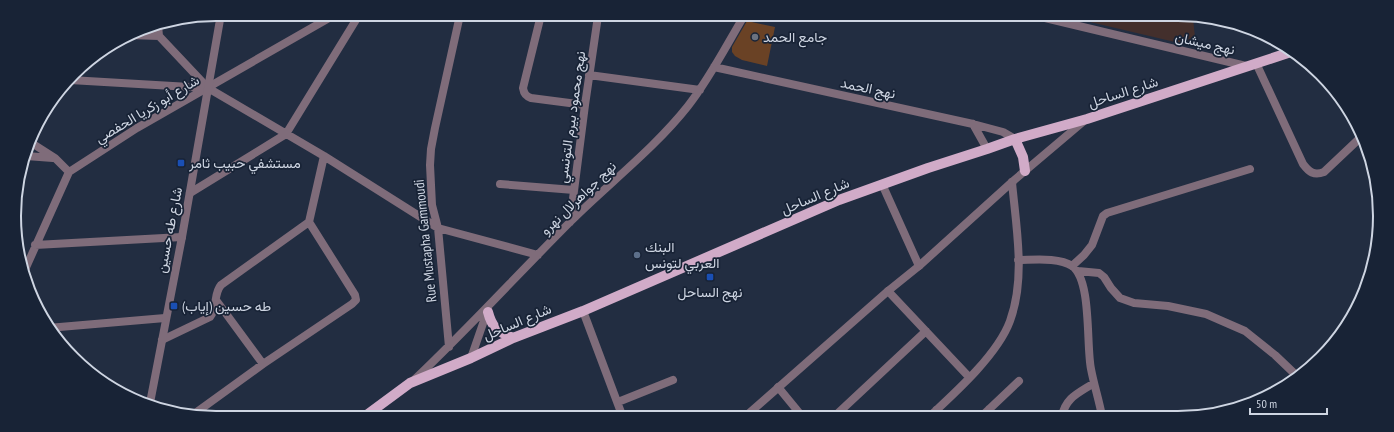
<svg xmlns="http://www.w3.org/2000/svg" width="1394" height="432" viewBox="0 0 1394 432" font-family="'PT Sans Narrow',Vazirmatn,sans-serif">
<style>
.industrial{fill:#432f2c}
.building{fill:#6a4225}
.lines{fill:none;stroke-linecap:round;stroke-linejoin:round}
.minor{stroke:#7f6c7a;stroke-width:8}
.tertiary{stroke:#7f6c7a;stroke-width:8}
.primary{stroke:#d1abc8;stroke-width:10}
.worship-dot{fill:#6b7280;stroke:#182336;stroke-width:1.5}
.transit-dot{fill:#1a4fb4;stroke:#182336;stroke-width:1.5}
.service-dot{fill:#5c6f8a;stroke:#182336;stroke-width:1.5}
.labels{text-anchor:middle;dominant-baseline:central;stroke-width:3.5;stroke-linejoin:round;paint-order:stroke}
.poi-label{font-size:14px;fill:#ced5e2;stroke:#182336;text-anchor:start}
.street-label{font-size:14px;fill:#ced5e2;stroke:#182336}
.rim{fill:none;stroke:#ced5e2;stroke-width:2}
</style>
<rect width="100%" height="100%" fill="#222d41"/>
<path class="industrial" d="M1069 17 1193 18 1196 47Z"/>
<path class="building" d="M747 21 775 27 767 66 742 60 735 56 732 52V47Z"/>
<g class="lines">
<path class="minor" d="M541 15 523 88C524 94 526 96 531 98L585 105
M158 25 159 36 208 88 324 156 438 228 538 255
M129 35 159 36
M1256 63 1303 164C1309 172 1314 176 1324 172L1360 138
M714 67 973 124 1003 132 1015 139
M589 75 700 90
M70 80 207 88
M973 124 987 149
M30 142 55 158 69 172
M26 156 53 158
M500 184 574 190
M882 184 919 266
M190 193 286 134 359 15
M570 222 585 105 598 16
M35 245 182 237
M1018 260C1033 260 1059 257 1072 266 1092 280 1086 345 1091 369 1094 385 1099 400 1102 416
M1072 266 1084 255 1092 245 1103 216 1107 213 1250 169
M1078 271 1099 273 1104 277 1111 288 1120 298 1134 303 1168 306 1206 314 1245 331 1275 355 1297 376
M23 274 69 172 137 128 336 14
M888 291 969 377
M216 300 263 364
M583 311 622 415
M48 328 165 318
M162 340 210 317C218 308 213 294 221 285L309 222
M449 347 438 228 432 205 430 165 431 149 435 128 460 15
M471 358 488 309
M413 381C467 330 517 275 570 222 609 183 654 149 688 106 710 78 726 46 744 16
M778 387 801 415
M618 402 673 380
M989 409 995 416
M936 410 942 416
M194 414 263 364 352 304 356 300 355 295 309 222 324 156
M836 415 926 331
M930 416C956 392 998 354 1010 321 1026 277 1016 227 1012 182
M982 416 1019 381
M1062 416C1066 397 1079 393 1094 383"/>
<path class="tertiary" d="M1041 17 1246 66
M150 403 182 237 221 14
M747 415 888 291 919 266 1012 182 1084 121"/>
<path class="primary" d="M1015 139 1023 157 1025 171
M488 312C492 328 498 332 513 338
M368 414 410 383 471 358 513 338 583 311 839 200 928 168 987 149 1015 139 1087 119 1294 51"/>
</g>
<circle class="worship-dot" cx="755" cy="37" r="4"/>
<g class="transit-dot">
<rect x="177" y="159" width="8" height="8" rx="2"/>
<rect x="706" y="273" width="8" height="8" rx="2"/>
<rect x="170" y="302" width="8" height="8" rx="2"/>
</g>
<circle class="service-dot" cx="637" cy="255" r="4"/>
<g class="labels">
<g class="poi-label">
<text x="763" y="37">جامع الحمد</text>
<text x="189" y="163">مستشفي حبيب ثامر</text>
<text x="645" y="247">البنك<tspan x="645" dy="16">العربي لتونس</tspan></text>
<text x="710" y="292" text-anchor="middle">نهج الساحل</text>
<text x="182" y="306">طه حسين (إياب)</text>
</g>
<g class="street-label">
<text transform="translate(1205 43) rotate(13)">نهج ميشان</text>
<text transform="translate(868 88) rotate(12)">نهج الحمد</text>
<text transform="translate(1123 92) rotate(-18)">شارع الساحل</text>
<text transform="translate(147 109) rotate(-31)">شارع أبو زكريا الحفصي</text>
<text transform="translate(571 117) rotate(-82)">نهج محمود بيرم التونسي</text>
<text transform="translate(815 196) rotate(-23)">شارع الساحل</text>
<text transform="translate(578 198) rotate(-44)">نهج جواهرلال نهرو</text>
<text transform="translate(169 230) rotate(-79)">شارع طه حسين</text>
<text transform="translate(425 241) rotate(-96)">Rue Mustapha Gammoudi</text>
<text transform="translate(517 322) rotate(-23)">شارع الساحل</text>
</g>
</g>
<path d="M0 0H1394V432H0ZM216 21H1178A195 195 0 0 1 1373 216V216A195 195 0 0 1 1178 411H216A195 195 0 0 1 21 216V216A195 195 0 0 1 216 21Z" fill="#182336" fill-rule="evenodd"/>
<path class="rim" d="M216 21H1178A195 195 0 0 1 1373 216V216A195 195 0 0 1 1178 411H216A195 195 0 0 1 21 216V216A195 195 0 0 1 216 21Z"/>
<path d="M1250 408v6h77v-6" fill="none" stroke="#ced5e2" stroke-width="2"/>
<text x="1256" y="408" font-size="12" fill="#ced5e2" stroke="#182336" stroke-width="3" paint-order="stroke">50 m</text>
</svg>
